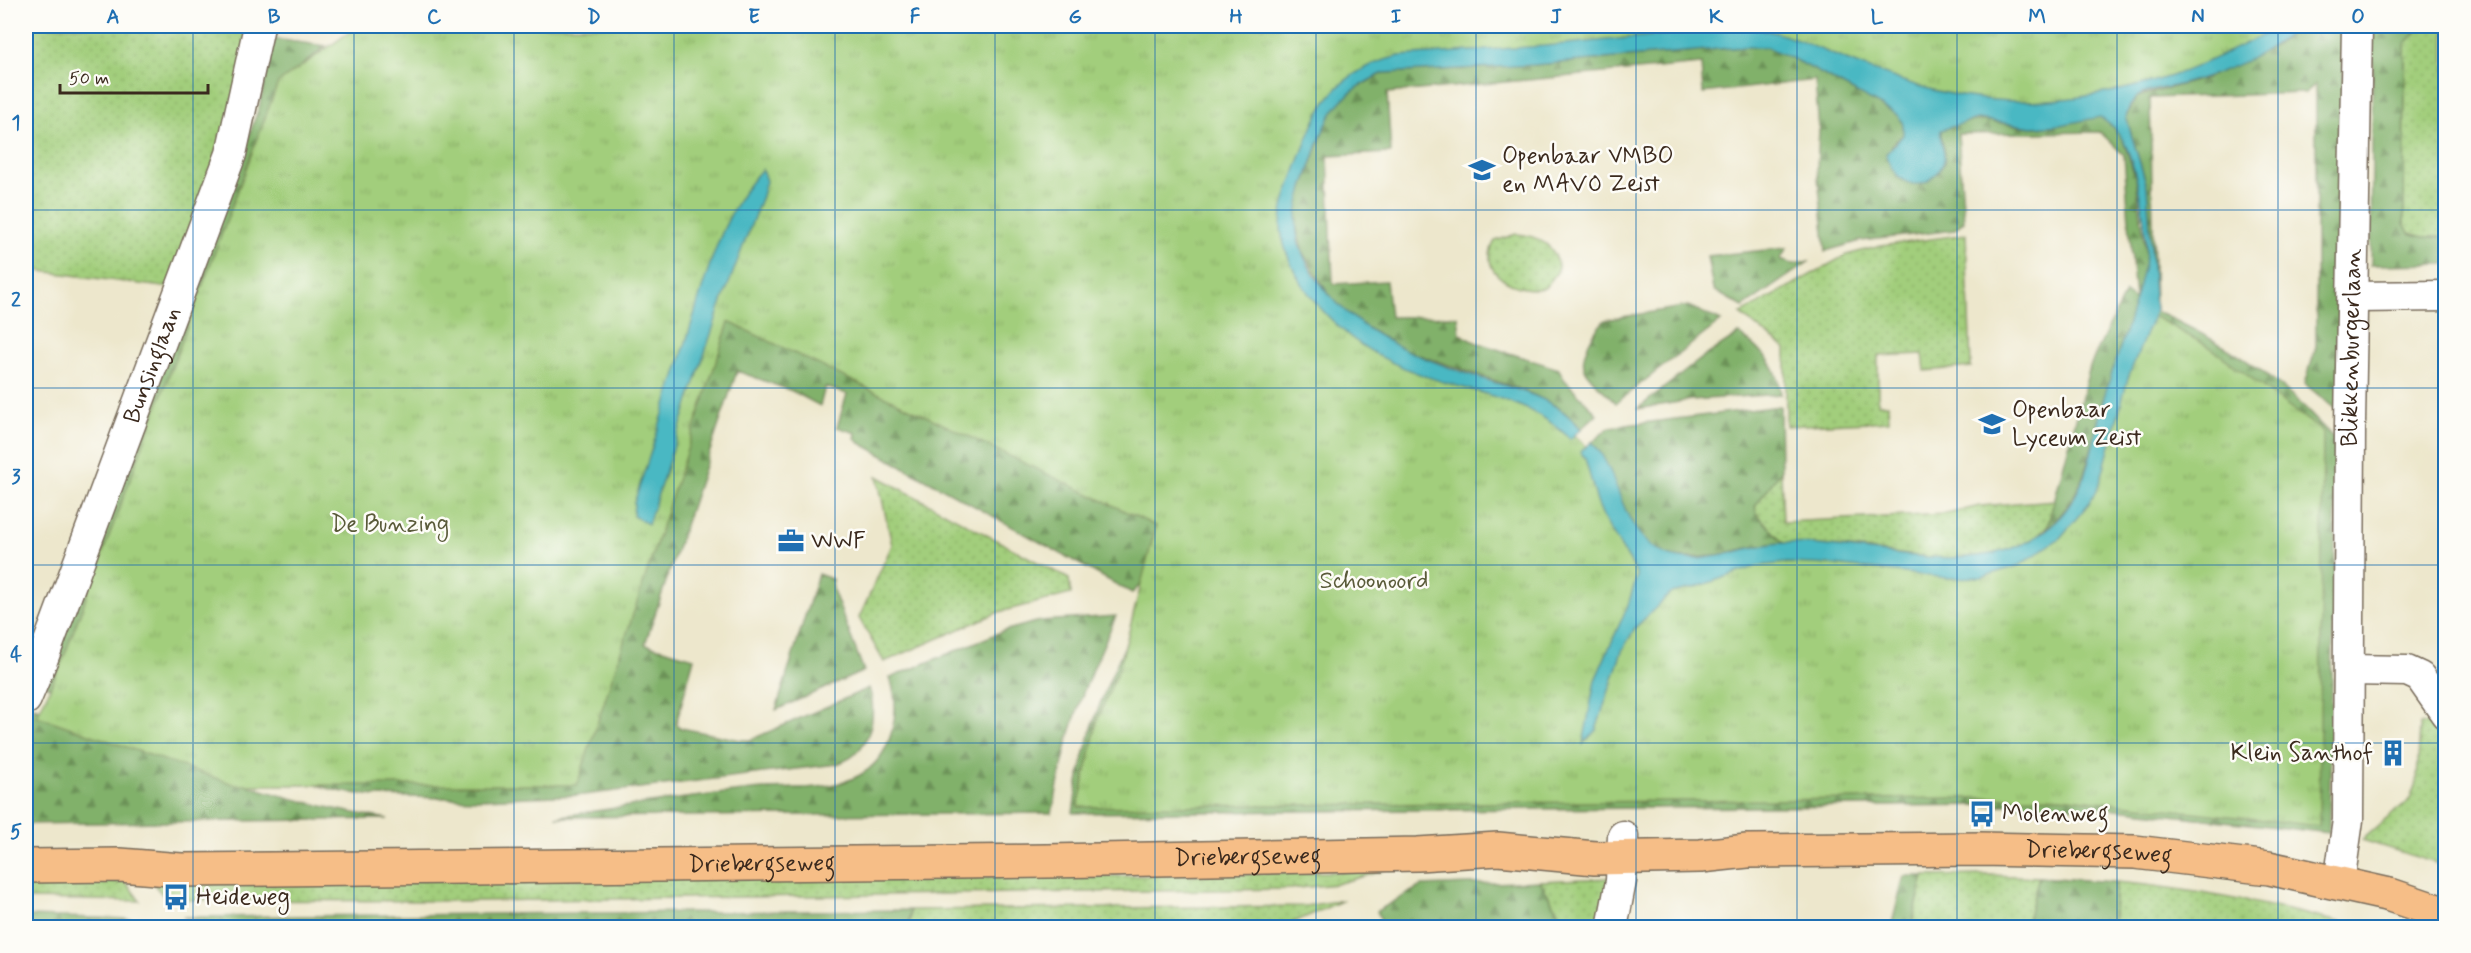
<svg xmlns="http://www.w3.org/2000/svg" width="2471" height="953" viewBox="0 0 2471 953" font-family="Mynerve,sans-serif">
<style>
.grass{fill:url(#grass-dots);stroke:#6e7c4c;stroke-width:1.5}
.forest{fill:url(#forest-firs);stroke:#5e6e44;stroke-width:1.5}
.park{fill:url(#park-tufts);stroke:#6e7c4c;stroke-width:1.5}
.water{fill:#4ab8c3;stroke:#427170;stroke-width:1.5}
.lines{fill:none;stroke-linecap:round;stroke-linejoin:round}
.minor-casing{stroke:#796c5b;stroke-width:33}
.major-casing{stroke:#796c5b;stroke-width:36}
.minor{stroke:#fff;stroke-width:30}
.major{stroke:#f6be87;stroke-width:33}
.grid{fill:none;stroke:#1f6fb2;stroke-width:1.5;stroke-opacity:0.55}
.labels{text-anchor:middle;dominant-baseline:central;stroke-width:5;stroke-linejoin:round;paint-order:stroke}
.poi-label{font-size:24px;fill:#3b2a1e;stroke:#fdfcf7;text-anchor:start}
.street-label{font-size:24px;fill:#3b2a1e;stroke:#fdfcf7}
.park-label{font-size:24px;fill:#5a5b3a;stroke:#fdfcf7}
.neatline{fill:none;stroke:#1f6fb2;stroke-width:2}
.grid-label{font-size:20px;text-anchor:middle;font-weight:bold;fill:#1f6fb2}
</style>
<defs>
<pattern id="grass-dots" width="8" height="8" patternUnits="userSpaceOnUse" patternTransform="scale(1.5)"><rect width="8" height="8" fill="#a2ce7b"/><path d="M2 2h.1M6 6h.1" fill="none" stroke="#8cb16a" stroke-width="1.8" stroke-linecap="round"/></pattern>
<pattern id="forest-firs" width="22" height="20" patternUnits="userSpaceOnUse" patternTransform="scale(1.5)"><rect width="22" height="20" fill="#81b16b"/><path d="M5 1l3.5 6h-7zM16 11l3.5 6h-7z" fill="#6b9057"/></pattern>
<pattern id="park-tufts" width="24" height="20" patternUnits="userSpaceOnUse" patternTransform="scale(1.5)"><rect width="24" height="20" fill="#a2ce7b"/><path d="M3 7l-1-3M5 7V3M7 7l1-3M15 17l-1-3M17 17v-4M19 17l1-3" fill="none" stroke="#8cb16a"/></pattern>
</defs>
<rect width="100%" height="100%" fill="#fdfcf7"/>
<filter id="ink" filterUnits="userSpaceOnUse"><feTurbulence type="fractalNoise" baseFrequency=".0167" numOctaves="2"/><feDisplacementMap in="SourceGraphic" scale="12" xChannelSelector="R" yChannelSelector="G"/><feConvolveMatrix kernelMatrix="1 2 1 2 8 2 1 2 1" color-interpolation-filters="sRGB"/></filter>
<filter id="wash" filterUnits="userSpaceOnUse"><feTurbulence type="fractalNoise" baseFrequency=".008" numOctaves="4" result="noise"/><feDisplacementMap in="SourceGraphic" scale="24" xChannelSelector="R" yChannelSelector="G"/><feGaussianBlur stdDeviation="1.35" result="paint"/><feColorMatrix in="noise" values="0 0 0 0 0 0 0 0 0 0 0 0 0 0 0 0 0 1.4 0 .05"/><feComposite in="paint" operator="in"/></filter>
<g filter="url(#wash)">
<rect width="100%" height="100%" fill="#ede7cc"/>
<path class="grass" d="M26 26H255L246 73 170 288 26 269Z
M2416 26H2445V237H2423L2409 233 2404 223 2405 44 2415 33Z
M1516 234C1538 235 1559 247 1558 271L1545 288C1518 294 1475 274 1495 241Z
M1966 234 1971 367 1925 371 1923 354 1878 356V404H1888L1889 421 1786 426V349L1740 314 1846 255 1881 246Z
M1781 471 1783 522 1946 514 1980 506 2055 500C2053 509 2051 524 2044 530 1998 574 1918 555 1861 549 1835 546 1809 544 1783 543L1757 514 1755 505Z
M877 476 1069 579 1071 594 999 612 884 662 859 618 892 545Z
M2420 724H2440L2446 730 2445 866 2362 840 2410 799 2417 780Z
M1383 871 1336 884 1290 889 479 901 167 900 151 881 1127 876Z
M1989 875 2039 877 2025 927 1911 928 1924 876Z
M1610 878 1605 927H1567L1540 881Z
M26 881H125L140 901 26 899Z
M2116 882C2199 889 2279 907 2359 927L2113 928Z
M1344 900 1283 927H910V910L1305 906Z"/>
<path class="forest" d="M2298 26H2344L2340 413 2305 384 2316 347V84L2305 93 2150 98 2155 311C2202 332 2249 358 2288 392 2305 407 2320 425 2337 441L2329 833 2117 809 1999 805 1073 813C1083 738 1105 685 1138 619L1633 566 1982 577 2090 502 2103 399C2092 445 2086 497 2047 528L2090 366 2125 293 2135 300 2124 155 2100 132 1958 134 1964 221 1954 230 1861 241 1826 251 1817 168 1819 130 1815 80 1703 93 1701 64 1387 93 1391 153 1328 156 1333 284 1386 281 1390 317 1458 316 1460 334 1475 342 1559 369 1564 379 1597 414 1581 429 1573 419 1556 406 1525 391 1404 350 1349 317 1328 293 1303 253 1295 222 1297 205 1324 128 1332 110 1352 90 1384 73 1534 65 1743 47H1766L1796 60 1896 114 1903 122V135L1892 144 1897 177C1914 187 1926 185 1939 171 1942 167 1945 162 1945 158 1946 148 1939 141 1941 130 1984 113 1990 124 2032 127 2055 129 2077 118 2101 117L2119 133 2124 143 2136 179 2146 254 2152 267 2147 186 2126 117 2137 97 2206 78 2276 45Z
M2373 26H2416V33L2405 44 2404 223 2409 233 2423 237H2445V264L2371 265Z
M275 39 326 46 294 72 280 110 720 307 1170 403 1171 557 1132 593 860 443 855 439 856 433 837 427 847 394 825 387 820 406 792 391 737 371 645 644 694 658 676 724 681 728 741 740H750L869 688C876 709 873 739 854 755 850 759 842 762 837 764L583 795 480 799 375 796 338 791 274 773 61 695 44 684 224 206 259 107Z
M1787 248 1780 260 1793 264 1810 261 1743 307 1713 290 1707 256Z
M1688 306 1721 321 1616 403C1607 393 1593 383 1586 371 1577 357 1595 330 1605 320Z
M1739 334C1763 353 1777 361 1781 394L1691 400 1637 409 1702 358Z
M1780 406 1781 471 1755 506 1757 514 1783 543C1725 545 1663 589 1627 516 1616 492 1610 462 1592 442L1610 427Z
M818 574 832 579 833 590 864 671 776 710Z
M1116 616 1084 690 1068 739 1052 813 556 817C621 807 686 797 752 790 787 786 828 793 860 775 892 757 902 712 890 678L1003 631 1040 621Z
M34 707C152 753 263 799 388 819L26 824V729Z
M1904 876H1924L1911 927H1891Z
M2039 877 2116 882 2113 927H2025Z
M1540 881 1567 927H1384L1377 911 1421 886Z
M910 910 909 928H235L183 917Z
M26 916 131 919 157 927H26Z"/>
<path class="park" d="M358 26H2284L2258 45 2113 102 1962 111 1776 41 1393 66 1352 81 1332 103 1287 212 1294 254 1327 304 1368 337 1548 409 1595 455 1638 549 1676 581 1778 556 1972 567 2043 543 2090 484 2142 310 2211 348 2323 432 2319 826 2060 797 1078 807 1098 718 1120 666 1156 526 729 322 577 785H236L37 716 62 662 278 83Z"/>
<path class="water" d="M2273 26H2298C2264 57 2226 72 2182 84 2170 88 2148 89 2137 97 2131 101 2128 110 2126 117L2147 186 2155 311 2128 378 2100 483 2090 502 2060 538 2020 565 1982 577 1947 578 1834 565 1787 563 1757 566 1694 588 1671 593 1635 628 1622 651 1596 730 1583 744 1595 680 1628 605 1637 576 1633 566 1606 523 1597 502 1585 458 1580 452 1592 442C1620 472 1618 520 1652 546 1692 577 1741 543 1785 543 1861 543 1961 578 2031 540 2049 530 2065 514 2075 496 2092 466 2095 429 2104 397 2116 358 2131 320 2140 280 2142 271 2146 261 2146 251 2146 223 2136 155 2118 133 2114 127 2106 122 2100 117L2061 125 2032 127 1977 119 1941 130C1938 143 1949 154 1942 166 1924 198 1893 184 1886 154L1903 135V122L1896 114 1796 60 1766 47H1743L1534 65 1384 73C1330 97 1326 122 1308 173 1291 222 1290 244 1323 287 1364 340 1428 361 1490 381 1523 391 1559 400 1581 429L1570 439C1542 409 1498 397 1461 387 1419 376 1370 357 1339 327 1313 303 1289 271 1282 236 1278 214 1287 194 1294 174 1317 112 1328 73 1399 56L1544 46 1745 27C1779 30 1807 44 1839 57 1860 66 1882 73 1903 81 1991 112 2084 104 2171 76 2203 66 2233 49 2263 35Z
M762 169 766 181 762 196 720 307 648 524 633 516 634 503C652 449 669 395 686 342 704 283 720 214 762 169Z"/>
</g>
<g filter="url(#ink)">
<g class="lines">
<g class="minor-casing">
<g id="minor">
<path d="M2353 297 2446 296"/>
<path d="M2350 670 2407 671 2420 677 2446 714"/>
<path id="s1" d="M26 699 43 658 231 154 259 26"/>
<path id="s2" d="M2339 883 2348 820 2350 424 2357 26"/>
<path d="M1612 928 1621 881 1623 836"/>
</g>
</g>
<g class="major-casing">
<g id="major">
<path id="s3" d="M26 866 120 865 181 870 1047 861 1418 854 1498 849 1595 858 1701 856 1747 851 1981 849 2135 852 2269 868 2390 895 2446 914"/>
</g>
</g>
<use href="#minor" class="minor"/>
<use href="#major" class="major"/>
</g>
</g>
<path class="grid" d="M193 26V928M354 26V928M514 26V928M674 26V928M835 26V928M995 26V928M1155 26V928M1316 26V928M1476 26V928M1636 26V928M1797 26V928M1957 26V928M2117 26V928M2278 26V928M26 210H2446M26 388H2446M26 565H2446M26 743H2446"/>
<defs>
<g id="school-bare" transform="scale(2.07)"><path d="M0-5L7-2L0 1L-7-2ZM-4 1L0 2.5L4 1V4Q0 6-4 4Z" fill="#1f6fb2" stroke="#fdfcf7" stroke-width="2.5" paint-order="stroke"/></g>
<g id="office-bare" transform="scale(2.07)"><path d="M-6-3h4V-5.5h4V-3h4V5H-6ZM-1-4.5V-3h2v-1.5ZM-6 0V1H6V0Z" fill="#1f6fb2" stroke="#fdfcf7" stroke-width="2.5" paint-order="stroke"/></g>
<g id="building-bare" transform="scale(2.07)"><path d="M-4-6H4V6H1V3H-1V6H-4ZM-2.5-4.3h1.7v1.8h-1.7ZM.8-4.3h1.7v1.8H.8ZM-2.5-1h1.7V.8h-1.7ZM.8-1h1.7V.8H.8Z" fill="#1f6fb2" stroke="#fdfcf7" stroke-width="2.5" paint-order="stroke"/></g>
<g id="bus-bare" transform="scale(2.07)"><path d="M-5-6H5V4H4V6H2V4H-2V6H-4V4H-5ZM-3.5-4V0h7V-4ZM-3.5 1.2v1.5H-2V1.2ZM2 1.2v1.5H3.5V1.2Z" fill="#1f6fb2" stroke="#fdfcf7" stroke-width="2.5" paint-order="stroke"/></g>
</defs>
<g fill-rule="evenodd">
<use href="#school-bare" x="1482" y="170"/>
<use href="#school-bare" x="1992" y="424"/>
<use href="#office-bare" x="791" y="541"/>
<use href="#building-bare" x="2393" y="753"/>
<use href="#bus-bare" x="1982" y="814"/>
<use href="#bus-bare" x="176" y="897"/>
</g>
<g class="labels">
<g class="poi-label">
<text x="1502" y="156">Openbaar VMBO<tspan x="1502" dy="28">en MAVO Zeist</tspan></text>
<text x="2012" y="410">Openbaar<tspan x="2012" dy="28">Lyceum Zeist</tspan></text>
<text x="811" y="541">WWF</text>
<text x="2373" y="753" text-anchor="end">Klein Santhof</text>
<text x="2002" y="814">Molenweg</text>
<text x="196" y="897">Heideweg</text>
</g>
<g class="street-label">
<text stroke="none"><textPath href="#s2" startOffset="536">Blikkenburgerlaan</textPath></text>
<text stroke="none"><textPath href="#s1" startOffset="357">Bunsinglaan</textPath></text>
<text stroke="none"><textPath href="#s3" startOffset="2074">Driebergseweg</textPath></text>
<text stroke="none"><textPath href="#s3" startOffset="1222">Driebergseweg</textPath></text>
<text stroke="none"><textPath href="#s3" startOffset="736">Driebergseweg</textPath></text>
</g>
<g class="park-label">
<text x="390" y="524">De Bunzing</text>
<text x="1374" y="581">Schoonoord</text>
</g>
</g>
<rect width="2471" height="953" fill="none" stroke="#fdfcf7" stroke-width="66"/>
<path d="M60 84v9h148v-9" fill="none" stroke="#3b2a1e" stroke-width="3"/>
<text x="69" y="84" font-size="18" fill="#3b2a1e" stroke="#fdfcf7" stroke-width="4.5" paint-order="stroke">50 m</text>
<rect x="33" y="33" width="2405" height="887" class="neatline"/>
<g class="grid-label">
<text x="113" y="23">A</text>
<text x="274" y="23">B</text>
<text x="434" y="23">C</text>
<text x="594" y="23">D</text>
<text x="754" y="23">E</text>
<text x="915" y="23">F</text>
<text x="1075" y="23">G</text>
<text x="1236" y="23">H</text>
<text x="1396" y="23">I</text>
<text x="1556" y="23">J</text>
<text x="1716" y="23">K</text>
<text x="1877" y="23">L</text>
<text x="2037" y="23">M</text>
<text x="2198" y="23">N</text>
<text x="2358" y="23">O</text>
<text x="16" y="129">1</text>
<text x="16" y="306">2</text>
<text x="16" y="483">3</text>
<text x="16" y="661">4</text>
<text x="16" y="838">5</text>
</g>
</svg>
